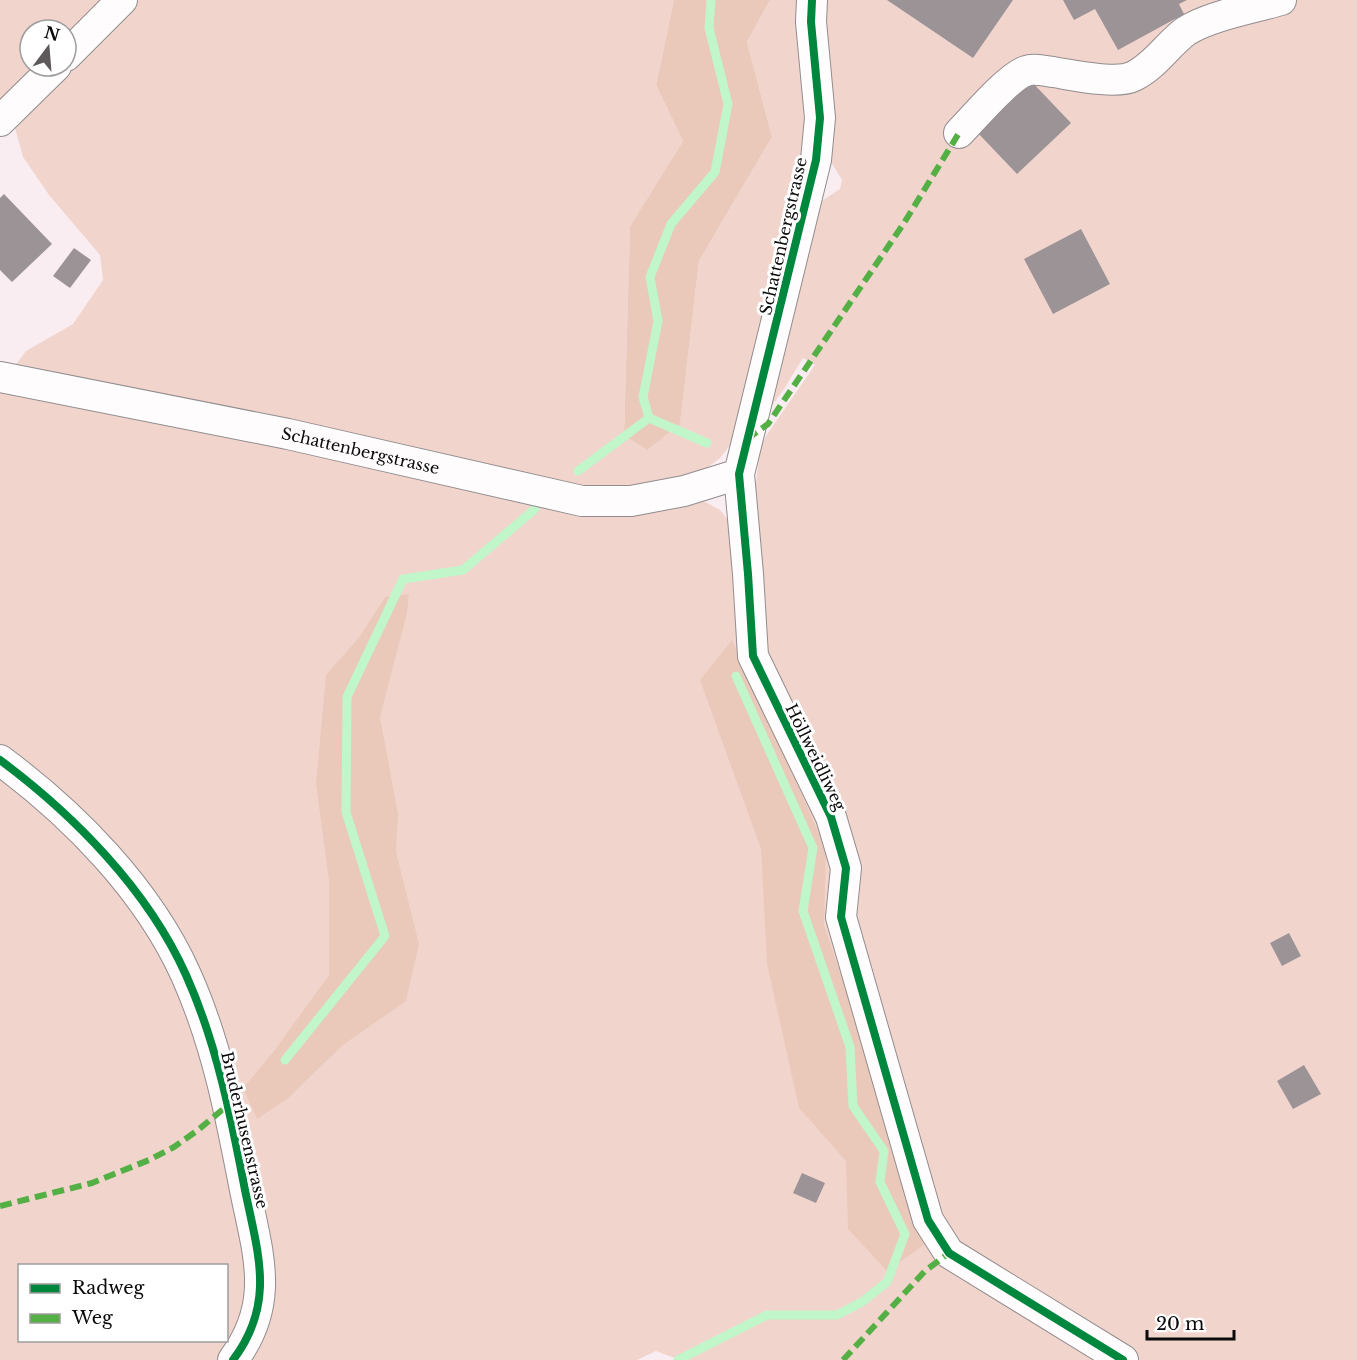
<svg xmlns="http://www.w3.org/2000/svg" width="1357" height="1360" viewBox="0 0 1357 1360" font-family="'Libre Baskerville',serif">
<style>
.green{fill:#f1d5cd;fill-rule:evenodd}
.forest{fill:#eac9ba}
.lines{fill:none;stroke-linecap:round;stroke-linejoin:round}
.stream{stroke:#c0f6c9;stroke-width:9}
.building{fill:#9c9397}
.minor-casing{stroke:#928c8e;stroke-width:32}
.minor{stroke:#fefcfd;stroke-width:30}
.quiet{stroke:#54b044;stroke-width:6;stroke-dasharray:12 6;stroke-linecap:butt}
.cycleway-casing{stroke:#fff;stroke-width:11}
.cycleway{stroke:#00873e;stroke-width:8}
.labels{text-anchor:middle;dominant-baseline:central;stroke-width:6;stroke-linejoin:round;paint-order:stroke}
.street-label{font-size:16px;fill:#0a0a0a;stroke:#fff}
</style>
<rect width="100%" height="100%" fill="#f9edf1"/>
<path class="green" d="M0 0H113L66 47V30H30V66H47L0 112Z
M132 0H674L656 85 683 141 630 228 624 435 680 423 699 261 772 137 747 42 770 0H803L811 150 738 435 720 458 703 471 700 499 720 510 732 525 755 492 760 449 766 436 815 365 803 358 784 389 762 419 814 206 840 189 842 180 826 154 819 0H1357V1360H674L675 1358 656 1351 637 1360H0V381L11 371 26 351 73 324 103 280 100 255 49 195 23 157 15 128 17 118ZM20 1266H226V1340H20Z"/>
<path class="forest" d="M674 0H770L747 42 772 137 699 261 680 424 647 450 624 435 630 227 683 141 656 85Z
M409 594 407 613 380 717 398 814 396 852 419 944 406 1001 343 1045 287 1099 257 1119 243 1088 274 1051 329 975V880L316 784 326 675 360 636 385 597Z
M732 640 826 849 824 925 873 1071 924 1245 887 1271 848 1229 846 1161 799 1108 767 964 761 849 700 680Z"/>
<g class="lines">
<path class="stream" d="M649 418 643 397 658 321 650 277 671 224 715 172 728 104 709 28 711 0
M649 418 707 443
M578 471 649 418
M285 1060 385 936 346 812 347 697 403 579 463 570 535 509
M678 1360 767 1315H837L862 1302 887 1282 905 1234 880 1182 884 1151 853 1106 850 1047 803 911 813 848 736 676"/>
</g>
<path class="building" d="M887 0H1013L973 58Z
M1063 0H1187L1179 4 1184 14 1118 50 1095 9 1074 20Z
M1030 80 1071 123 1017 174 976 131Z
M4 194 52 244 12 282 0 270V198Z
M1081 229 1110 284 1053 314 1024 259Z
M74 248 91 260 70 288 53 276Z
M1289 933 1301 956 1282 966 1270 943Z
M1304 1065 1321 1094 1293 1109 1277 1081Z
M802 1173 825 1183 816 1203 793 1193Z"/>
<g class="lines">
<g class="minor-casing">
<g id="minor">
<path d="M812 0 811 22 820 118 816 160 739 474 748 574 753 656 831 817 846 868 841 917 928 1220 949 1253 1123 1360"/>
<path d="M66 56 122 0"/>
<path d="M0 121 56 66"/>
<path d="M959 133C973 119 1009 76 1026 71 1034 68 1044 71 1053 72 1072 75 1117 85 1134 76 1155 66 1168 44 1186 31 1209 16 1254 8 1281 0"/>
<path id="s1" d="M0 377 288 434 582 501H631L684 491 739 474"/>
<path d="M0 760C74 815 148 890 186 975 217 1044 231 1117 245 1190 258 1254 276 1303 233 1360"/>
</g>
</g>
<use href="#minor" class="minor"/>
<path class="quiet" d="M747 439 768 424 904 223 959 133
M0 1206 92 1183 149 1160 174 1147 198 1130 228 1105
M843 1360 925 1271 949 1253"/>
<g class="cycleway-casing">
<path id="cycleway" d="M812 0 811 22 820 118 816 160 739 474 748 574 753 656 831 817 846 868 841 917 928 1220 949 1253 1123 1360
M0 760C74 815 148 890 186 975 217 1044 231 1117 245 1190 258 1254 276 1303 233 1360"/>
</g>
<use href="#cycleway" class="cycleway"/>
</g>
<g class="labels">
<g class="street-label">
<text transform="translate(783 236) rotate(-77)">Schattenbergstrasse</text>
<text stroke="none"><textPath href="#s1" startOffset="368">Schattenbergstrasse</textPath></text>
<text transform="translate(816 757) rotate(64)">Höllweidliweg</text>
<text transform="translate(245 1130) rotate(77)">Bruderhusenstrasse</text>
</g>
</g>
<rect x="18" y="1264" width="210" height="78" fill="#ffffff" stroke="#9d9d9d" stroke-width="1.5"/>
<rect x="30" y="1284" width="30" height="9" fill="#00873e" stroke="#9d9d9d" stroke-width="1.5"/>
<text x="72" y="1294" font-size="18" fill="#0a0a0a">Radweg</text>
<rect x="30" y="1314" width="30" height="9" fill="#54b044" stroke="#9d9d9d" stroke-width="1.5"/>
<text x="72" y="1324" font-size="18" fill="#0a0a0a">Weg</text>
<g transform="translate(48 48) rotate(16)"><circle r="28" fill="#ffffff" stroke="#9d9d9d" stroke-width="1.5"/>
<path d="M0-4.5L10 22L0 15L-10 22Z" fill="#5e595b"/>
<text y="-9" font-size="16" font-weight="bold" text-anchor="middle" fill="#0a0a0a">N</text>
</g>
<path d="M1147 1330v9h87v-9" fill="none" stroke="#0a0a0a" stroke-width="3"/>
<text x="1156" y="1330" font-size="18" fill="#0a0a0a" stroke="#ffffff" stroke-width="4.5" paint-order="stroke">20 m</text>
</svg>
